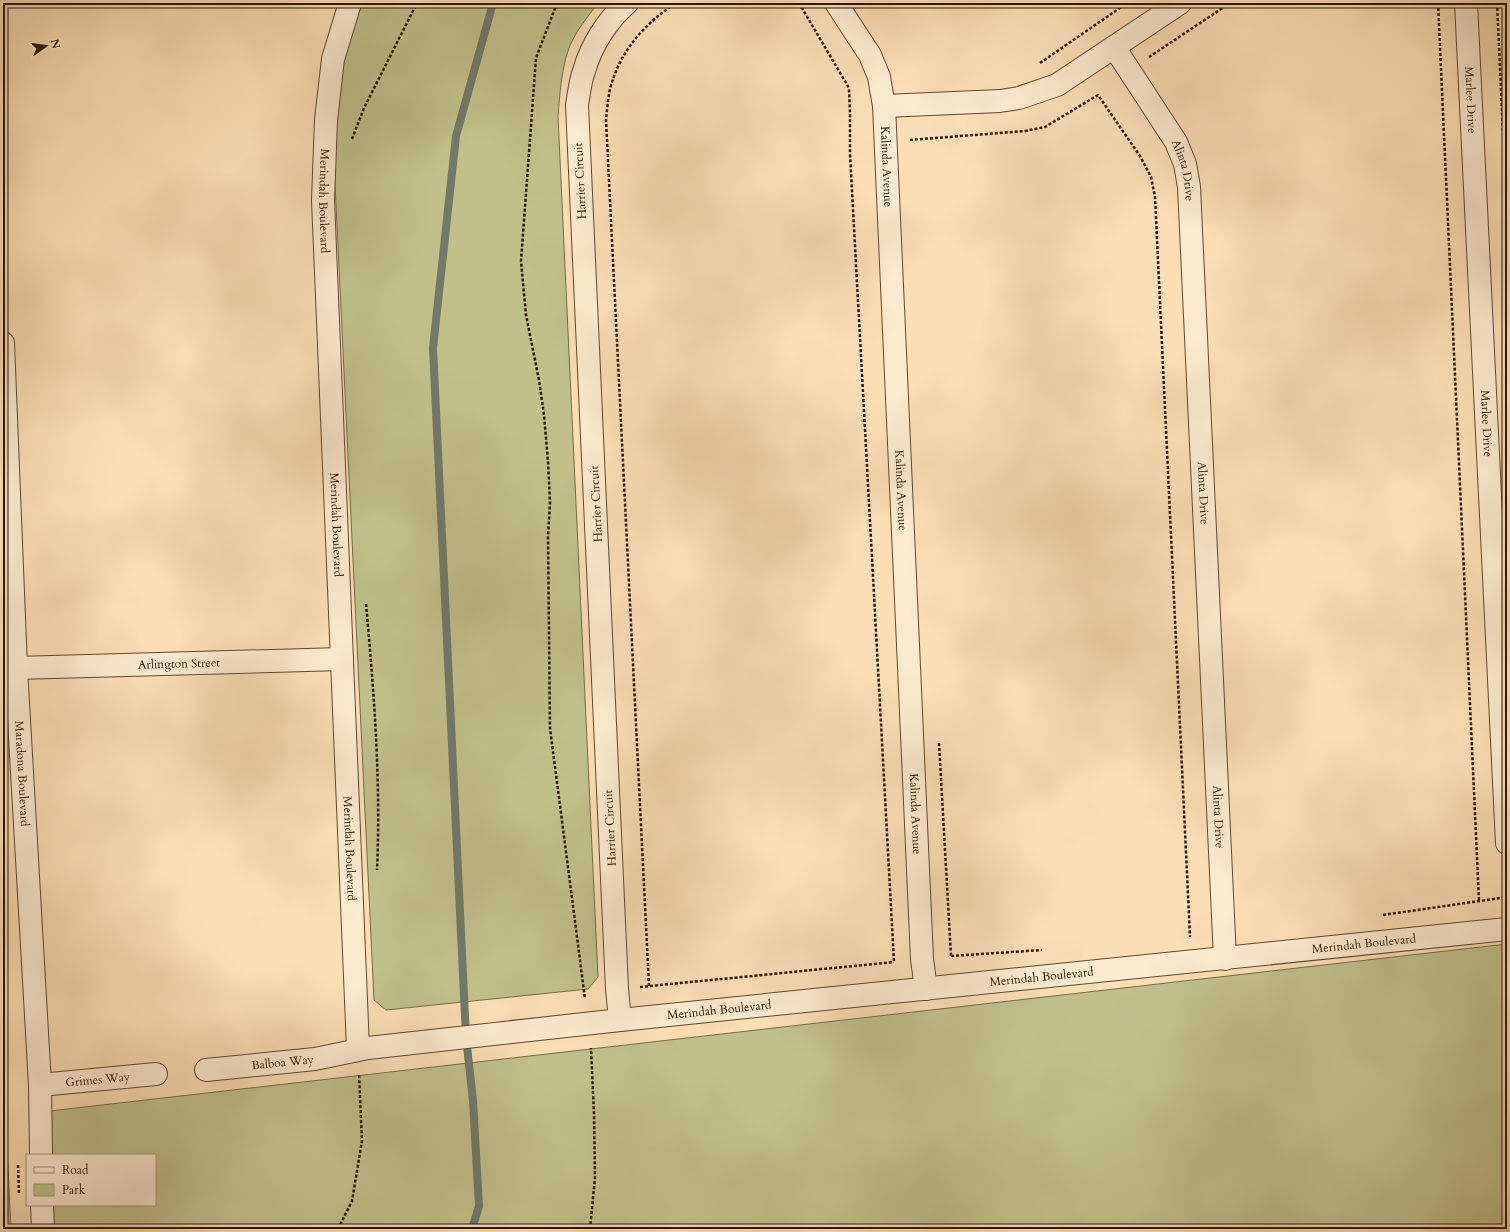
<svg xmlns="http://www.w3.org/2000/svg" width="1510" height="1232" viewBox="0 0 1510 1232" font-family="Cardo,serif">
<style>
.green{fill:#c1c08b;stroke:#766c46}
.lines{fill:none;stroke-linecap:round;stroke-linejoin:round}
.stream{stroke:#707a6b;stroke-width:8}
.minor-casing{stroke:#5e492e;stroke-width:24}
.path{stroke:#2a1702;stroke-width:2.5;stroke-dasharray:3 2;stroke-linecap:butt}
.minor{stroke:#fceace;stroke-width:22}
.labels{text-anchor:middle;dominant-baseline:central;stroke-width:4;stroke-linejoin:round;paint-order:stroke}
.street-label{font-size:12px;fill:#2a1702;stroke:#fceace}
</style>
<rect width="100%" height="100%" fill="#fadeb4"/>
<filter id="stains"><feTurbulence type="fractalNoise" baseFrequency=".005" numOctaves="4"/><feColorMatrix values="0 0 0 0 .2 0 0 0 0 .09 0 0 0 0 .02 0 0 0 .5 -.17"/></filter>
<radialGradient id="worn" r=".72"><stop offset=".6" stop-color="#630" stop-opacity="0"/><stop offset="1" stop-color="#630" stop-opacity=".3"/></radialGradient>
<path class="green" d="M363 3H598C587 18 574 33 568 51 561 72 560 94 558 116L598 977 588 989 386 1010 374 1000 333 141C339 94 342 47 363 3Z
M1507 944V1229H43L42 1205H155V1155H41V1112Z
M3 1064 11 1229H3Z"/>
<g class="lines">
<path class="stream" d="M472 1229 479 1206 473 1101 466 1037 433 348 456 136 493 3"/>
<g class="minor-casing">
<g id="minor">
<path id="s1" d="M350 3 333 59 326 120 323 200 358 1049"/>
<path id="s2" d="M836 3 870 55 879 77 884 106 922 959 926 989"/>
<path id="s3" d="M1466 3 1507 843"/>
<path id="s4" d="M1114 47 1176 142 1185 164 1189 187 1225 959"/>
<path d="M884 106 1000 101 1019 98 1057 85 1180 3"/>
<path id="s5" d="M3 343 16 668 40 1085 41 1155"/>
<path id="s6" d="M16 668 342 659"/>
<path d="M620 1020 617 989 577 105C579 94 580 81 584 71 591 46 607 20 627 3"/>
<path id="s7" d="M206 1070 315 1059 368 1048 620 1020 1507 929"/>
<path id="s8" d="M40 1085 156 1074"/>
<path d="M42 1205 43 1229"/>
</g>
</g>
<path class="path" d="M557 3 536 58 521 261 526 315 539 380 544 415 548 461 550 503 548 537 550 728 585 999
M799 3 849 88 850 114V154L894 962
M1438 3 1479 901
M1497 3 1507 218
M1149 57 1230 3
M1040 63 1127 3
M352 139 364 108 417 3
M910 140 1025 131 1045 127 1098 95 1140 156 1151 177 1155 197 1190 937
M366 604C374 693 381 781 377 870
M939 743 951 956
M1383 915 1507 897
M951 956 1042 950
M649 986 606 120C607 110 608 99 610 89 620 51 644 24 676 3
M640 987 894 962
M18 1165 19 1194
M338 1229 352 1201 362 1141 359 1074
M590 1229 595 1178 594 1114 591 1048"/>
<use href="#minor" class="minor"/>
</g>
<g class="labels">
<g class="street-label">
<text stroke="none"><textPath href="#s3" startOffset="97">Marlee Drive</textPath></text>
<text stroke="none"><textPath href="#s2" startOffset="176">Kalinda Avenue</textPath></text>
<text stroke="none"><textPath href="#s4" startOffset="143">Alinta Drive</textPath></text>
<text transform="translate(580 181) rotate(-93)">Harrier Circuit</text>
<text stroke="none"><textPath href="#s1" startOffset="201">Merindah Boulevard</textPath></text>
<text stroke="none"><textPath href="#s3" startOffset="421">Marlee Drive</textPath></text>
<text stroke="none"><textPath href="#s2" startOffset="500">Kalinda Avenue</textPath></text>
<text stroke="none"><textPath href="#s4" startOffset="467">Alinta Drive</textPath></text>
<text transform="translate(596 504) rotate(-93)">Harrier Circuit</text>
<text stroke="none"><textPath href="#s1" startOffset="525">Merindah Boulevard</textPath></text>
<text stroke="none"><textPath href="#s6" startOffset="163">Arlington Street</textPath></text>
<text stroke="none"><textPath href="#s5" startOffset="431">Maradona Boulevard</textPath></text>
<text stroke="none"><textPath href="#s2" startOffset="824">Kalinda Avenue</textPath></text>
<text stroke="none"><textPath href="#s4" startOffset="791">Alinta Drive</textPath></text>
<text transform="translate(610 828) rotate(-93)">Harrier Circuit</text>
<text stroke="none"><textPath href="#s1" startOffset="849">Merindah Boulevard</textPath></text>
<text stroke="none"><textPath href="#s7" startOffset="1165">Merindah Boulevard</textPath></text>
<text stroke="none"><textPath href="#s7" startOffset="841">Merindah Boulevard</textPath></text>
<text stroke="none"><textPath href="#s7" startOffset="517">Merindah Boulevard</textPath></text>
<text stroke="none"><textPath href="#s7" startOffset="77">Balboa Way</textPath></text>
<text stroke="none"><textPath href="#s8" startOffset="58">Grimes Way</textPath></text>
</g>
</g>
<rect width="1510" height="1232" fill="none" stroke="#fadeb4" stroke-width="16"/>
<rect x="4" y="4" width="1502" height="1224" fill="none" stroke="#2a1702" stroke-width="2"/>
<rect x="8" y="8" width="1494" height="1216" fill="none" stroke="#2a1702"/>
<rect x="26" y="1154" width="130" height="52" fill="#fceace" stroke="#a8967c"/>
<rect x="34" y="1167" width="20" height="6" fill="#fceace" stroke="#a8967c"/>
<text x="62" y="1174" font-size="12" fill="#2a1702">Road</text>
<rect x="34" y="1184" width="20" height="12" fill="#c1c08b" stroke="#a8967c"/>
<text x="62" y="1194" font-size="12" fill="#2a1702">Park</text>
<g transform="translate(46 46) rotate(76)" stroke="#fceace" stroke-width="3" paint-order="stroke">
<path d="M0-3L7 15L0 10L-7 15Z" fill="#2a1702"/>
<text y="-6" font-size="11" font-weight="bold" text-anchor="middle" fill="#2a1702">N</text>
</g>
<rect width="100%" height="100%" filter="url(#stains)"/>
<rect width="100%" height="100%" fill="url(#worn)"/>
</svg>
